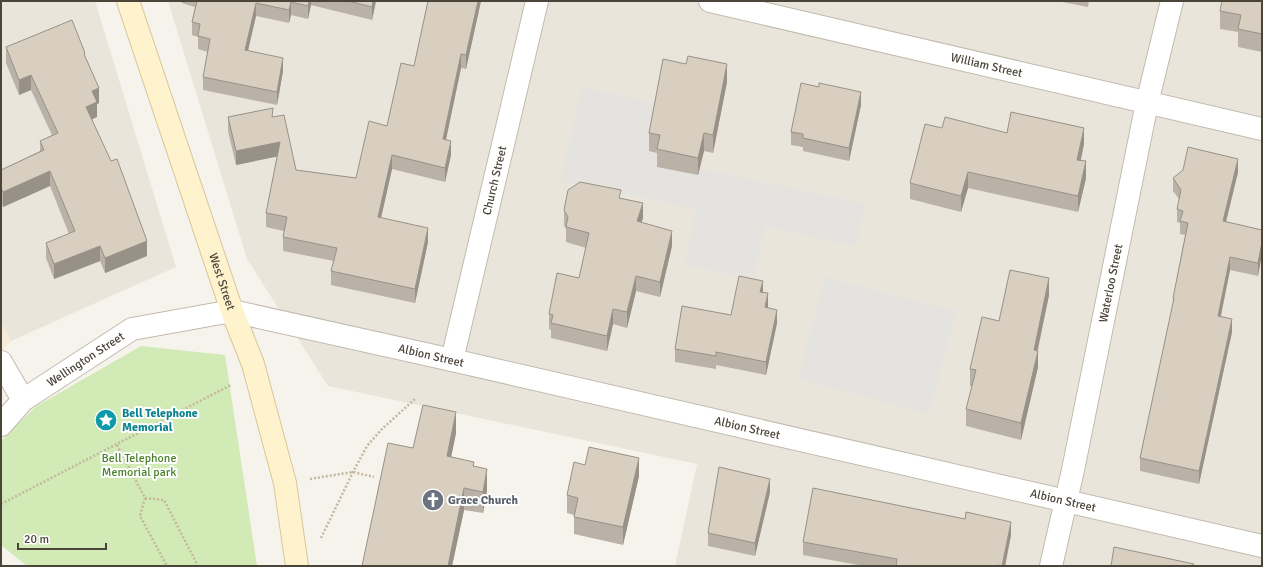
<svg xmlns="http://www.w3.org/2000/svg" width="1263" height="567" viewBox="0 0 1263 567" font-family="Signika,sans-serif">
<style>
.residential{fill:#eae5da}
.commercial{fill:#f7ead8}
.green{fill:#d2eab5}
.parking{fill:#e5e3e0}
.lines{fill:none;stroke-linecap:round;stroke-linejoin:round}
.minor-casing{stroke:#c2bbae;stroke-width:24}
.tertiary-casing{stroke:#c2bbae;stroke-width:24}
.secondary-casing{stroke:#d6c79b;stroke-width:24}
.path{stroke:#c4b79f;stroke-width:2.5;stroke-dasharray:2 2;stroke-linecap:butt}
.minor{stroke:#fff;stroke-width:22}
.tertiary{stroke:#fff;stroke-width:22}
.secondary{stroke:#fff3cd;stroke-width:22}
.wall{fill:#bab2a6}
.shaded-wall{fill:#979187}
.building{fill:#d8cfc1;stroke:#979187}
.labels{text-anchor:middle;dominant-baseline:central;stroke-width:4;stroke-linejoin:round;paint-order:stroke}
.street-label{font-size:12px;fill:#4b4439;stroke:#fff}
.culture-label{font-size:12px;font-weight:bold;fill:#0d838f;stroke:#fff;text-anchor:start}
.park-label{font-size:12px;fill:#4a7f2a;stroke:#fff}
.worship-label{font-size:12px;font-weight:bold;fill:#5b616d;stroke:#fff;text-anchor:start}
</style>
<rect width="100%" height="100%" fill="#f6f3ec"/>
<path class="residential" d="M1 1H95L176 267 11 341 1 322Z
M168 1H1262V566H675L697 464 328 386 247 259Z"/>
<path class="commercial" d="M1 322 11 341 1 352Z"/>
<path class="green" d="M141 346 225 355 257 566H27L1 545V441L35 407Z"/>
<path class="parking" d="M581 87 669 106 657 159 865 204 856 246 765 227 753 280 684 265 696 209 561 181Z
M825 277 956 311 929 414 798 379Z"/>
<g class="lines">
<g class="minor-casing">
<g id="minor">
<path id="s1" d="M710 1 1262 129"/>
<path id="s2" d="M452 360 1262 546"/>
<path d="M1 362 23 400"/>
<path id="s3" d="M1051 566 1073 470 1147 103 1172 1"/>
</g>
</g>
<g class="tertiary-casing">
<g id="tertiary">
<path id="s4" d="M1 425 23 400 132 329 232 311 452 360 537 1"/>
</g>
</g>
<g class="secondary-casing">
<g id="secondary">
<path id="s5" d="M128 1 232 311 253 364 285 483 297 566"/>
</g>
</g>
<path class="path" d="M117 445 145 498 164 500 198 566
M310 479 353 472 374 477
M145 498 140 516 167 566
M1 504 231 385
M321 538 353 472 367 446 382 429 416 398"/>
<use href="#minor" class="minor"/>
<use href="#tertiary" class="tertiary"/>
<use href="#secondary" class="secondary"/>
</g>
<path class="wall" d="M182 1H376L372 20 311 5 308 19 291 15 289 23 256 16 248 51 283 71 277 105 203 90V77L208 52 198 49V37L192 35V22L195 7 182 3Z
M428 1H481L466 69 461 68 446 140 451 155 445 182 392 169 381 218 428 242 415 303 331 285V271L334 261 283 251V237L284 231 266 227V213L277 156 236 165 228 131V117H273L296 170 356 178 387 126 414 66Z
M1057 1H1089L1088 7Z
M1262 1V52L1238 47V32L1220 29V11Z
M6 47 85 58 99 103 97 104V117L92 119 147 256 105 273 100 261 54 279 46 258V243L69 234 50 186 3 207 1 203V170L40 151V141L52 135 31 90 19 95 6 63Z
M727 82 713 153 704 151 698 175 657 167V153L649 151V133Z
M819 87 861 105 849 161 803 151V147L791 145V132Z
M942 128 1007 133 1084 144 1081 160 1086 178 1078 212 968 188 961 212 910 199V183Z
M1238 172 1226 222 1262 230 1258 276 1230 270 1221 316 1232 332 1199 484 1140 471V458L1173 306V298L1185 235 1180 234V223L1177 222V209L1179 199 1173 191V178Z
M621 198 643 218 641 222 672 246 660 297 636 291 627 328 613 324 607 351 551 338V330L549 329V314L579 278 586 248 566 242V229L564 225V210Z
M763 292 768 306 767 308 777 323 766 375 716 365V369L675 362V349L731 315Z
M1049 295 1038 350V367L1021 440 966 426V409L972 386H970V369L999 321Z
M456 433 451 457 474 466 487 491 483 513 464 510 452 566H362L413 448Z
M585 465 639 476 623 545 574 534V515L567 513V495Z
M770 492 755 556 708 546V533Z
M965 519 1011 535 1005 566H864L803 555V542Z"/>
<path class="shaded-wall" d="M309 1H311V5L308 19V6Z
M373 1H376L372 20V7Z
M478 1H481L466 69V55Z
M291 2V15L289 23V10Z
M256 3V16L245 63V50Z
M461 54V68L443 153V139Z
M283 58V71L277 105V92Z
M727 64V82L713 153V135Z
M31 75V90L19 95V80Z
M99 88V103L97 104V117L86 122V107L92 91Z
M861 92V105L849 161V148Z
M1084 128V144L1077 176V160Z
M704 133V151L698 175V158Z
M451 141V155L445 182V168Z
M280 142V156L236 165V151Z
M392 155V169L378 231V217Z
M1238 159V172L1223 234V221Z
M1086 161V178L1078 212V196Z
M50 171V186L3 207V192Z
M968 172V188L961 212V196Z
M643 203V218L637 236V221Z
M428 228V242L415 303V289Z
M672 231V246L660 297V282Z
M147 241V256L105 273V258Z
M1262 242V255L1258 276V263Z
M100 246V261L54 279V264Z
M1230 257V270L1218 329V316Z
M636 276V291L627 328V312Z
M1049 278V295L1034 366V350Z
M763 281V294L760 292Z
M768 293V306L765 320V307Z
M613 309V324L607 351V336Z
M777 310V323L766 375V362Z
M1232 319V332L1199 484V471Z
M1038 351V367L1021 440V423Z
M456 412V433L447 477V456Z
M639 458V476L623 545V527Z
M487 469V491L483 513V492Z
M770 479V492L755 556V543Z
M464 488V510L452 566H448Z
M1011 522V535L1005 566H1002Z"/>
<path class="building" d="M197 1H309L308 6 291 2 289 10 256 3 245 50 283 58 277 92 203 77 210 39 198 36 200 24 192 22Z
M348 1H373L372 7Z
M428 1H478L466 55 461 54 443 139 451 141 445 168 392 155 378 217 428 228 415 289 331 271 337 248 283 237 287 217 266 213 280 142 236 151 228 117 273 108 272 117 284 115 296 170 356 178 369 121 387 126 401 63 414 66Z
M1222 1H1262V34L1238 29 1241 15 1220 11Z
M72 20 85 53 84 54 99 88 92 91 97 102 86 107 111 161 117 159 147 241 105 258 100 246 54 264 46 243 75 231 50 171 3 192 1 188V170L44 150 40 141 58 133 31 75 19 80 6 47Z
M688 56 727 64 713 135 704 133 698 158 657 149 660 135 649 133 663 59 686 64Z
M801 83 819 87V83L861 92 849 148 803 138V134L791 132Z
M1011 112 1084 128 1077 160 1086 161 1078 196 968 172 961 196 910 183 925 124 942 128 945 117 1007 133Z
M1188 147 1238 159 1223 221 1262 230V242L1258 263 1230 257 1218 316 1232 319 1199 471 1140 458 1174 298H1173L1188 223 1180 221 1183 211 1177 209 1181 190 1173 178 1183 170Z
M580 182 621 190 619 198 643 203 637 221 672 231 660 282 636 276 627 312 613 309 607 336 551 323 553 315 549 314 557 273 579 278 589 233 566 227 568 217 564 210 568 190Z
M1010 270 1049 278 1034 350 1038 351 1021 423 966 409 976 370 970 369 982 317 999 321Z
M739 276 763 281 760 292 768 293 765 307 777 310 766 362 716 352V356L675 349 682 306 731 315Z
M423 405 456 412 447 456 474 462 473 466 487 469 483 492 464 488 448 566H449H362L388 443 413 448Z
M589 447 639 458 623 527 574 517 578 498 567 495 574 462 585 465Z
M719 467 770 479 755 543 708 533Z
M813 488 965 519 966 512 1011 522 1002 566 998 565V566H896L897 559 803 542Z
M1114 547 1194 564 1193 566H1111Z"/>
<defs>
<g id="sight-disc" transform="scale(1.15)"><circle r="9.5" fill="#0f9aa8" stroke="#fff"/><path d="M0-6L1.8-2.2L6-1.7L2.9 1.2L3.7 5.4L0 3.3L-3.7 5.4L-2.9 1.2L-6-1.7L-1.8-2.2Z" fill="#fff"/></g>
<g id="church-disc" transform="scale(1.15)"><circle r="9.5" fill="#6b7280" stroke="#fff"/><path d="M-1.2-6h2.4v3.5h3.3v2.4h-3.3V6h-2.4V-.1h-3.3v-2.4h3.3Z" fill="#fff"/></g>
</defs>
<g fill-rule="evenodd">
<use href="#sight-disc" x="106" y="420"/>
<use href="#church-disc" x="433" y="500"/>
</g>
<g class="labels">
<g class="street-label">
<text stroke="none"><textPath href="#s1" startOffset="284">William Street</textPath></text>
<text stroke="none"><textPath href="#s4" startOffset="675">Church Street</textPath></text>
<text stroke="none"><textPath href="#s5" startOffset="296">West Street</textPath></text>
<text stroke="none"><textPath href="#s3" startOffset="289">Waterloo Street</textPath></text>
<text transform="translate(431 356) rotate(13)">Albion Street</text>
<text stroke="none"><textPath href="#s4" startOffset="108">Wellington Street</textPath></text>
<text stroke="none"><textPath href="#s2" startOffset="303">Albion Street</textPath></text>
<text stroke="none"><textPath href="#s2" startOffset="627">Albion Street</textPath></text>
</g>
<g class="culture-label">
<text x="122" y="413">Bell Telephone<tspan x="122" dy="14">Memorial</tspan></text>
</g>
<g class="park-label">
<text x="139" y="458">Bell Telephone<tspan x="139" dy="14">Memorial park</tspan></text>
</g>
<g class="worship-label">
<text x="448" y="500">Grace Church</text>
</g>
</g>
<rect width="1263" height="567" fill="none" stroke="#4b4439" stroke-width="4"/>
<path d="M18 543v6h88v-6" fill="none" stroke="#4b4439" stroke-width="2"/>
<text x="24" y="543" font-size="12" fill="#4b4439" stroke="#ffffff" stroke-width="3" paint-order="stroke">20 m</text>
</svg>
